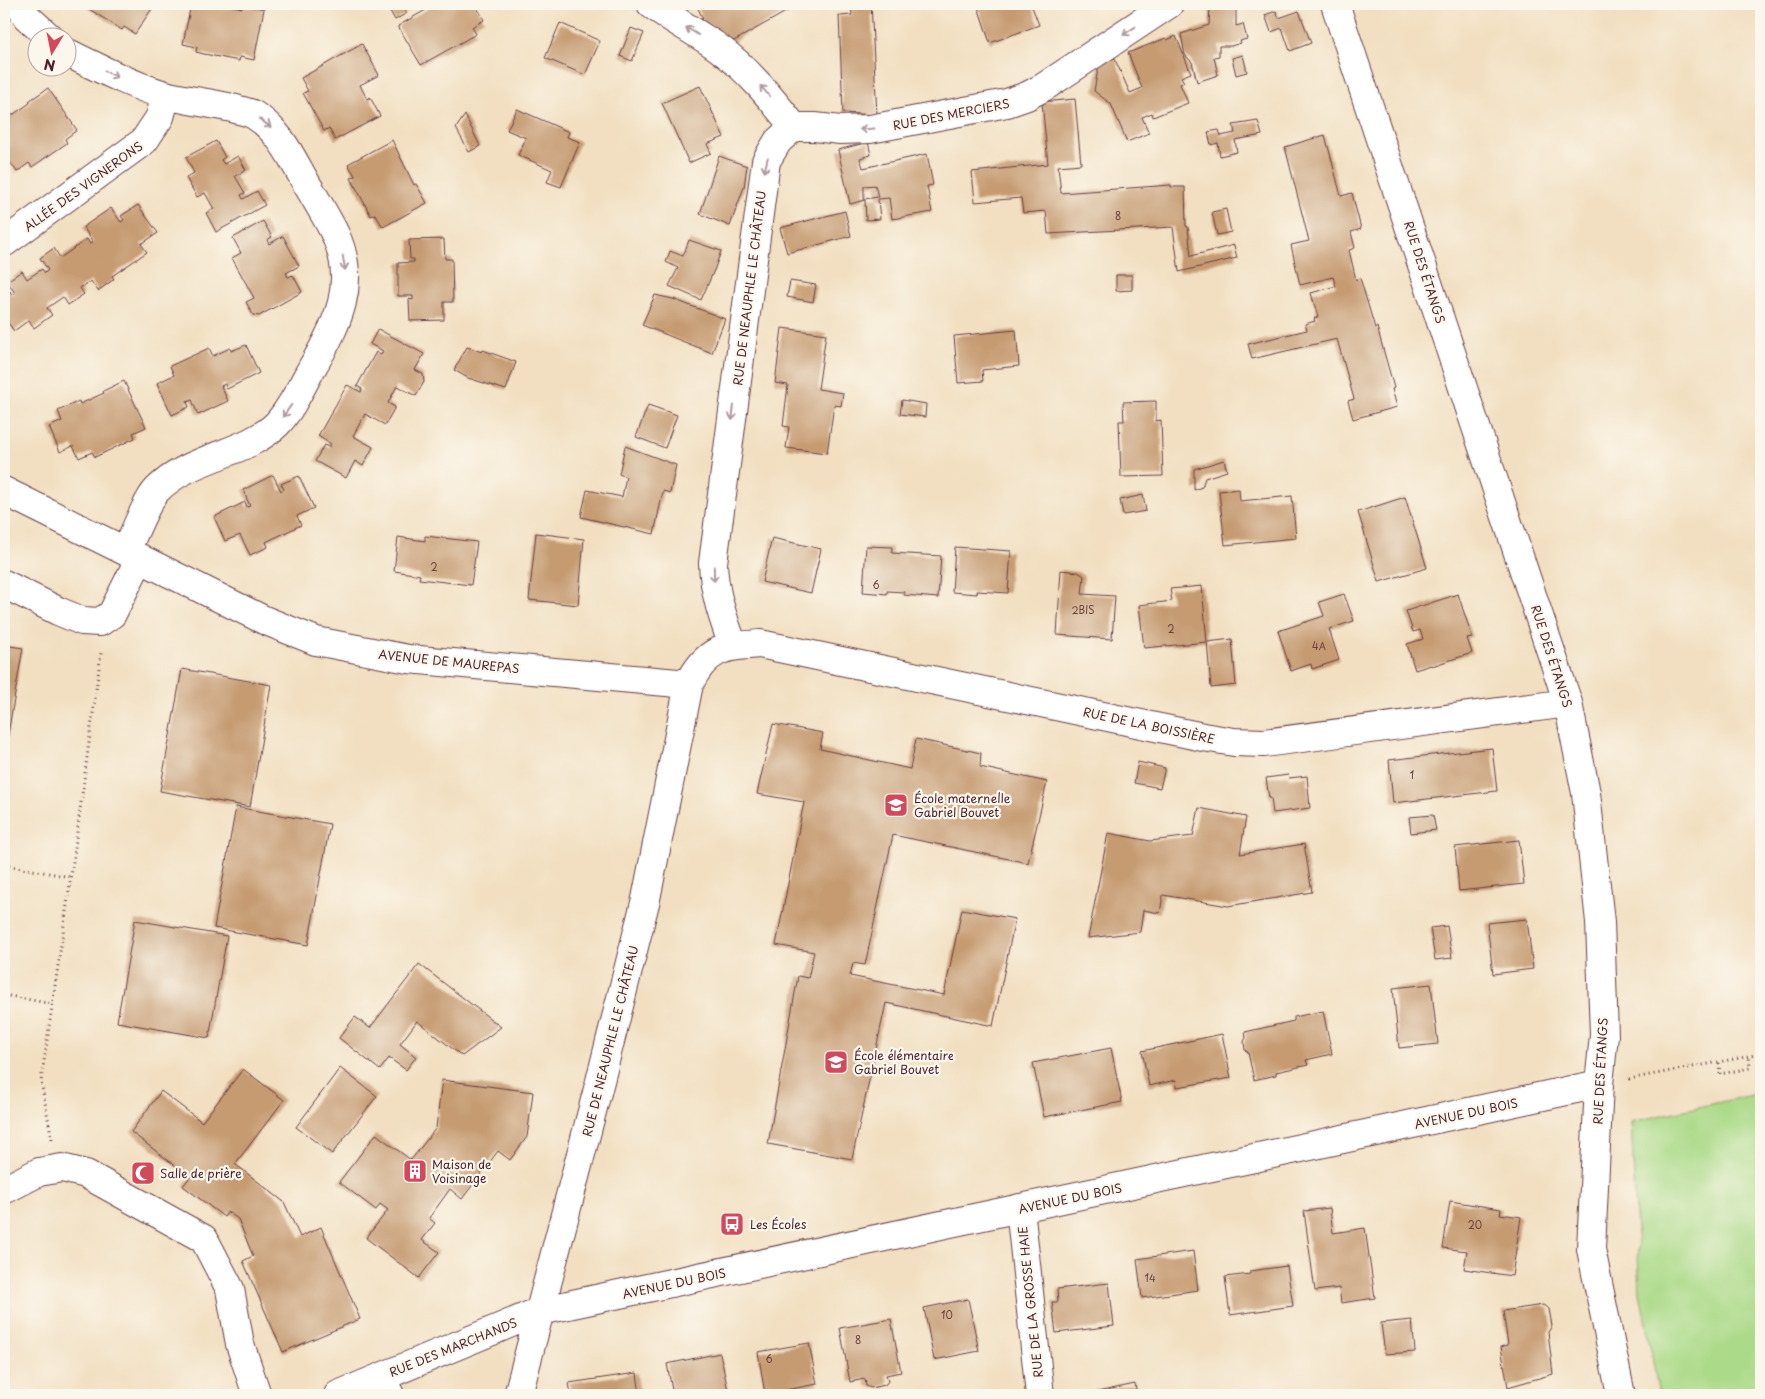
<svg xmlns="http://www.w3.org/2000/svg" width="1765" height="1399" viewBox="0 0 1765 1399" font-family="'Playpen Sans',sans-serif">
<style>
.green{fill:#abda88;stroke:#7a7c5a}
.building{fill:#c69b72;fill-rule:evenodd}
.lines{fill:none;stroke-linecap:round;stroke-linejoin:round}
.service-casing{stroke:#633c42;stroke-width:21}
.minor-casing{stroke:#633c42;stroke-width:30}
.path{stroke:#633c42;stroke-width:3;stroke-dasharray:1 4;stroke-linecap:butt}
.service{stroke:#fff;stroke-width:19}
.minor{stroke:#fff;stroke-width:28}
.oneway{stroke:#ae9aa0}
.labels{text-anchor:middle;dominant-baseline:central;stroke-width:4.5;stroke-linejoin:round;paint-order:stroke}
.number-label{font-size:10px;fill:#693e3d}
.street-label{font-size:12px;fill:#4a1f2b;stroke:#fbf7ec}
.poi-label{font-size:12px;fill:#4a1f2b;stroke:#fbf7ec;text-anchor:start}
</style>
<rect width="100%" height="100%" fill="#fbf7ec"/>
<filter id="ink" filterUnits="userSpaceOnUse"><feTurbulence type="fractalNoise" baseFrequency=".02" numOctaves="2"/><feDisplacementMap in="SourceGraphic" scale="10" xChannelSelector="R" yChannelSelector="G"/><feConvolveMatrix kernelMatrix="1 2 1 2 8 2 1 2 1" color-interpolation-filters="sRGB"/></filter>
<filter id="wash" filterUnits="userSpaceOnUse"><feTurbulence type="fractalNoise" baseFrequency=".0096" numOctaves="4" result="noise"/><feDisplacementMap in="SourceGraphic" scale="20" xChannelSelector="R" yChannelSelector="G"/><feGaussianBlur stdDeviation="1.12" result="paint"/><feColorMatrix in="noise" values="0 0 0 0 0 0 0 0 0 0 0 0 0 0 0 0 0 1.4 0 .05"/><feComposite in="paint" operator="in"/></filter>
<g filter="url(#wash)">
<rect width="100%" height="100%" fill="#f2dfc1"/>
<path class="green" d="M1761 1093V1395H1659L1640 1292 1631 1122Z"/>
<g id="blocks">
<path class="building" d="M87 4H155L135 34 124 27 122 30 86 7Z
M191 4H224L242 8V5L264 9 254 60 240 57 239 61 204 54 196 52 197 47 183 44Z
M386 4H401L407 13 395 20Z
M436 4H475L484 20 472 27 476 34 421 65 398 26Z
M696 4H800L734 41 701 19H703Z
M871 4 877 115 843 113 839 16 852 15 851 5Z
M977 4H1031L1039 25 990 43Z
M1210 4 1224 5V9L1236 8V26L1243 24 1247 39 1240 41 1241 43 1231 46H1219V56L1214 57 1218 75 1197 82 1192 62 1185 55 1181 34 1209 25Z
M1276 11 1279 18 1299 11 1311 43 1290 51 1282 28 1271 32 1265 15Z
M560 23 600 41 585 75 545 58Z
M631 28 644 33 632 61 620 56Z
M1176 36 1191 73 1181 77 1184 82 1180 84 1188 103 1153 117 1152 113 1142 117 1149 133 1127 142 1111 104 1094 91 1099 64 1113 55 1130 93 1142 88 1128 53 1166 38 1167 40Z
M362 44 379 75 360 85 367 99 370 97 380 116 335 140 329 128 324 131 320 124 303 93 308 91 301 78Z
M1243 55 1247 72 1236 75 1232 58Z
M700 86 724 137 707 144 711 153 689 163 662 103Z
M48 88 77 130 65 139 67 143 32 167 29 163 17 172 4 153V118L7 116 8 118 30 103 29 101Z
M1075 99 1081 164 1058 166 1061 193 1171 185V187H1185L1186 226 1188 227 1191 256 1234 245 1237 258 1179 272 1173 227 1048 234 1046 211 1023 213 1021 198 975 202 972 172 1048 164 1042 102Z
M517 109 569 132 567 137 580 142 561 187 547 182 552 170 518 155 526 138 507 130Z
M465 115 480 146 469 152 456 128Z
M1258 121 1262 135 1235 140 1237 152 1220 156 1218 143 1211 145 1208 132 1219 130 1221 136 1235 133 1233 125Z
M1325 135 1341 196 1352 193 1361 229 1351 232 1355 248 1349 250 1356 280 1360 278 1375 328 1377 327 1394 388 1392 389 1397 407 1353 419 1348 401 1354 399 1337 339 1252 359 1248 344 1307 330 1305 324 1315 321 1314 318 1318 317 1311 293 1336 286 1333 277 1300 285 1291 245 1309 241 1285 147Z
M392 140 414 185 416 184 427 203 383 227 375 214 371 216 351 178 355 176 348 164Z
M216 141 225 157 221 160 224 164 238 156 246 170 235 176 245 193 241 195 243 199 257 191 265 205 216 232 206 213 214 209 205 193 197 197 186 178 194 173 186 157Z
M868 142 871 155 860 158 863 168 927 154 933 185 927 186 932 212 892 219 889 198 878 199 880 219 866 220 865 200 850 204 838 150ZM875 185 878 197 864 199V186Z
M719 156 747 166 744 187 730 226 700 214Z
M138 205 158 233 141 244 147 252 112 276 114 279 98 291 91 281 80 288 84 294 68 305 63 297 47 308 52 315 34 328 29 320 14 331 4 317V296L10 291 12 295 15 293 7 281 22 271 27 279 42 269 45 273 48 270 40 258 54 248 60 258 87 239 90 244 93 242 83 227 111 208 121 222 124 220 121 216Z
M1226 209 1231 232 1217 235 1212 212Z
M845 211 851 236 787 253 780 228Z
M263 221 272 237 267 240 269 244 283 236 299 266 286 273 288 277 293 275 302 292 259 316 253 315 246 302 254 298 232 258 241 253 233 238Z
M444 239 445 259H452L453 302H444V320L410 321 409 299 413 300V296H398V263L414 262V259H410L409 240Z
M689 240 721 251 715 268 701 300 669 286 678 268 666 262 670 251 683 256Z
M1116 275H1132V290L1116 291Z
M790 281 816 285 813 302 787 297Z
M655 295 673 299 725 319 712 353 642 325Z
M782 328 826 334 818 389 843 393 841 406 834 405 827 453 786 448 789 427 783 426 788 385 775 383Z
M378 329 424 354 415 370 423 374 424 382 416 396 397 386 388 403 395 407 385 425 365 414 353 436 373 447 363 466 355 461 346 478 315 461 324 445 329 447 331 444 318 436 347 385 361 392 362 389 357 386 376 352 381 355 383 351 370 344Z
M1016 330 1019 366 982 370 983 381 958 383 954 336Z
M246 345 259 373 227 389 225 384 221 386 228 401 198 415 192 400 187 402 189 407 172 415 157 383 174 375 170 366 209 348 213 356 230 348 231 351Z
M467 347 482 352 483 350 516 362 506 390 468 378 454 370Z
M124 381 146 427 133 433 135 438 95 457 92 452 79 458 73 446 60 452 49 427 62 421 58 411 79 401 80 404 104 393 103 391Z
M902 400 926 404 925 417 900 414Z
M1156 401V421L1161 420 1163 476 1121 477 1119 421H1124L1123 402Z
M648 405 677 415 665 448 636 437Z
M625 446 676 465 670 493 663 491 654 534 581 517 587 490 622 497 626 477 619 474Z
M1224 460 1227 471 1205 478 1202 487 1194 490V469Z
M273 475 281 491 284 489 281 484 299 476 314 508 297 516 301 525 266 542 268 547 250 555 240 535 225 541 214 517 245 502 247 507 250 506 243 490Z
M1239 489 1240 501 1292 496 1296 538 1225 545 1219 491Z
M1143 495 1146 511 1123 515 1120 500Z
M1405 497 1427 568 1379 582 1358 512Z
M536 533 584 539 578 605 529 600Z
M425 536 477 542 471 585 419 579 420 575 394 571 398 537 425 541Z
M772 538 821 549 811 593 762 582Z
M866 546 892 547V553L941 556 938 598 904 595V592L887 591V594L863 592Z
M955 547 1011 551 1008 593 977 591V594L952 592Z
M1061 570 1078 572 1084 576 1082 594 1115 596 1112 639 1057 635Z
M1202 586 1207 642 1144 648 1139 605 1172 601 1170 589Z
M1344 594 1354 621 1329 629 1339 660 1312 669 1311 664 1291 671 1278 631 1324 616 1319 602Z
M1458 594 1472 637 1467 638 1472 653 1432 666 1431 665 1415 670 1407 644 1423 639 1420 630 1413 632 1406 611Z
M1232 639 1236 685 1211 688 1207 642Z
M4 645 23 648 5 751H4Z
M182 669 271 685 250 807 160 791Z
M773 724 823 733 820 749 910 769 916 739 981 753 980 767 1047 782 1028 863 893 835 865 965 853 963 850 976 944 995 962 909 1015 919 993 1026 886 1003 852 1159 768 1144 798 976 808 978 814 952 776 945 804 802 757 794Z
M1492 748 1497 791 1393 803 1389 760Z
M1138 762 1165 768 1160 788 1134 783Z
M1288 775 1289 778 1307 776 1310 808 1273 813 1271 798H1269L1266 778Z
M236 807 330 824 308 945 214 928Z
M1199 808 1246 817 1240 854 1304 844 1312 892 1228 906 1163 895 1160 913 1143 910 1140 932 1088 938 1108 833 1150 841 1193 836Z
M1433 815 1436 830 1411 833 1409 817Z
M1519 840 1524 884 1459 891 1455 847Z
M1527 919 1533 969 1493 974 1487 923Z
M135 920 227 936 209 1038 117 1022Z
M1447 926 1452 958 1435 960 1430 928Z
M419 964 501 1027 462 1056 417 1021 400 1044 416 1057 406 1070 389 1058 380 1070 339 1038 355 1017 370 1028Z
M1431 984 1438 1044 1399 1048 1393 988Z
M1323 1011 1332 1054 1306 1060 1308 1065 1276 1072V1075L1254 1080 1248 1052 1245 1050 1244 1041 1246 1038 1245 1032 1294 1021V1017Z
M1222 1034 1231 1078 1177 1087 1176 1080 1149 1086 1142 1051Z
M1111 1048 1122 1102 1044 1117 1033 1063Z
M340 1068 377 1096 332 1154 296 1127Z
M243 1069 284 1100 235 1164 284 1202 300 1237 321 1227 360 1319 283 1352 243 1261 253 1256 238 1219 228 1212 224 1217 183 1186 190 1177 131 1132 161 1091 202 1122Z
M442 1080 533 1092 527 1137 510 1160 498 1151 462 1199 450 1189 429 1218 435 1223 422 1240 439 1252 419 1278 366 1238 388 1210 380 1204 376 1210 339 1182 376 1134 411 1160 436 1128Z
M1450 1201 1501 1209 1500 1214 1521 1217 1512 1276 1464 1269 1467 1251 1443 1248Z
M1330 1208 1333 1233 1365 1228 1375 1298 1341 1303 1339 1288 1315 1291 1304 1211Z
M1193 1251 1198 1290 1142 1298 1137 1259Z
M1287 1266 1293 1306 1230 1315 1225 1277 1250 1274V1271Z
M1109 1283 1114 1326 1056 1333 1052 1302H1058L1057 1289Z
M968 1299 979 1351 934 1360 924 1308Z
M1543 1305 1549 1309 1552 1326 1548 1332 1553 1374 1508 1387 1501 1347 1508 1345 1503 1311Z
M891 1319 901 1372 886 1375 888 1381 885 1385 871 1388 866 1386 865 1379 850 1382 840 1328Z
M1412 1320 1415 1352 1385 1354 1381 1323Z
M809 1343 817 1384 765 1394 758 1352Z
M720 1353 729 1395H673L667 1364Z
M637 1373 640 1395H571L569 1383Z
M1135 1384 1137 1395H1097V1392Z"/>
</g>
</g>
<g filter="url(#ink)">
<use href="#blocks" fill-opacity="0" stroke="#633c42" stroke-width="1"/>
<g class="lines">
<g class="service-casing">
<path id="service" d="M385 1375 395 1395"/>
</g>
<g class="minor-casing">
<path id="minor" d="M19 4 27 17 50 38
M651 4C672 19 695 32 716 46 747 68 771 98 794 127
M1335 4 1568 703 1586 793 1600 922 1604 1035 1599 1084 1591 1249 1621 1395
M68 53C99 68 131 85 165 95 189 101 213 103 236 109 242 111 249 112 254 115 279 130 291 156 305 181 315 198 326 216 335 234 358 283 338 323 313 366 302 385 292 408 277 424 245 455 190 456 157 490 147 500 133 536 126 551
M794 127H815L840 130 870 129 1007 103 1027 96 1044 87 1169 4
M4 243 144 141 160 117 166 95
M4 491 264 620 316 641 408 659 689 684
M4 584 58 611 82 621 100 622 112 614 140 558
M733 646C723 618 714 593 713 563L766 161 778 141 794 127
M4 1190 39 1172 62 1168 86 1174 204 1239 230 1289 240 1344 257 1395
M1020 1208 1040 1395
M338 1395 540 1311 1599 1084
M518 1395 600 1081 646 899 689 684C707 648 723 647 760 644L1203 737 1234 742 1264 743 1568 703"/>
</g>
<path class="path" d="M4 865 71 877
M4 995 53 1004
M1719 1063 1720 1074 1750 1068 1749 1057
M1629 1079 1761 1054
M52 1139 41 1082 71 877 101 653"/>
<use href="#service" class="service"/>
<use href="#minor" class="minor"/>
</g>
<defs><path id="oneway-shaft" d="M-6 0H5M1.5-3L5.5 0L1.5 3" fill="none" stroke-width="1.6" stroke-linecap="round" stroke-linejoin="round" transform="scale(1.25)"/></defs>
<g class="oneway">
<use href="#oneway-shaft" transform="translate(692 31) rotate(-148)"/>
<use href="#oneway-shaft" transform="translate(1129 31) rotate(147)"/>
<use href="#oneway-shaft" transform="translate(111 74) rotate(25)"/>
<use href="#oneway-shaft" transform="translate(765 91) rotate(-132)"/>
<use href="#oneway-shaft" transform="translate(265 123) rotate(36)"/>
<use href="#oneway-shaft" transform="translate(867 129) rotate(176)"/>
<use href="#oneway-shaft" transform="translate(766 165) rotate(103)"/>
<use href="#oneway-shaft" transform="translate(344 263) rotate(80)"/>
<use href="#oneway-shaft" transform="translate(287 411) rotate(125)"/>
<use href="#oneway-shaft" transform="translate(733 413) rotate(97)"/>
<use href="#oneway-shaft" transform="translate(714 574) rotate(89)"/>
</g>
</g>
<defs>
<g id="school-square" transform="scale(1.25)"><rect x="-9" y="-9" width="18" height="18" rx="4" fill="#d1495b" stroke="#fbf7ec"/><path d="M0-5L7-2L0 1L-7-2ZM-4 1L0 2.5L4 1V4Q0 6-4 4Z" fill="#fff"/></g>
<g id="building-square" transform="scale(1.25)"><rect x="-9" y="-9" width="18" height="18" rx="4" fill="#d1495b" stroke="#fbf7ec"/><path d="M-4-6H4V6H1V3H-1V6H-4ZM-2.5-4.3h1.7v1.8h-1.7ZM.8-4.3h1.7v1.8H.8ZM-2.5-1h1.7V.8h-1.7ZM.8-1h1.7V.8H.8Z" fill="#fff"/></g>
<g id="mosque-square" transform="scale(1.25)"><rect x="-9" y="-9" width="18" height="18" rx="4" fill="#d1495b" stroke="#fbf7ec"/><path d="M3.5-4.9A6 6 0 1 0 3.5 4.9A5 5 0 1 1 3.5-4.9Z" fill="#fff"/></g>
<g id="bus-square" transform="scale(1.25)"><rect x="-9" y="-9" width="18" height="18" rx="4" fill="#d1495b" stroke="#fbf7ec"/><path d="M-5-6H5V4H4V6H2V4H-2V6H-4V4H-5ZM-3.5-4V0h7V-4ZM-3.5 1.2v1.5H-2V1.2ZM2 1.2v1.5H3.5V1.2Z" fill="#fff"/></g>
</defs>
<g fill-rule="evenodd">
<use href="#school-square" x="896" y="805"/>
<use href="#school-square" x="836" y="1062"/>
<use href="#building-square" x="415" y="1171"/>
<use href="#mosque-square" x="143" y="1173"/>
<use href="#bus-square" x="732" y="1224"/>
</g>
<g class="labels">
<g class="number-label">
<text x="1118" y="215">8</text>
<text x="434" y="566">2</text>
<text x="876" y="584">6</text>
<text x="1083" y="609">2BIS</text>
<text x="1171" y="628">2</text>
<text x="1319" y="645">4A</text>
<text x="1412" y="774">1</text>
<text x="1475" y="1224">20</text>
<text x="1150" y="1277">14</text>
<text x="947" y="1314">10</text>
<text x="858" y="1339">8</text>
<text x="769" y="1358">6</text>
</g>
<g class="street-label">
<text transform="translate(951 114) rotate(-11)">RUE DES MERCIERS</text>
<text transform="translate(83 186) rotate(-36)">ALLÉE DES VIGNERONS</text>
<text transform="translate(1425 272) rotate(72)">RUE DES ÉTANGS</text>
<text transform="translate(749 288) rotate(-83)">RUE DE NEAUPHLE LE CHÂTEAU</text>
<text transform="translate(1552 656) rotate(72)">RUE DES ÉTANGS</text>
<text transform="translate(449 661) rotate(6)">AVENUE DE MAUREPAS</text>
<text transform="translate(1149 725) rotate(12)">RUE DE LA BOISSIÈRE</text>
<text transform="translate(610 1041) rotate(-76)">RUE DE NEAUPHLE LE CHÂTEAU</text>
<text transform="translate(1600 1071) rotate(-87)">RUE DES ÉTANGS</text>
<text transform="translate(1466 1113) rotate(-12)">AVENUE DU BOIS</text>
<text transform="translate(1070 1198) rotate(-12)">AVENUE DU BOIS</text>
<text transform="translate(674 1283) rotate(-12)">AVENUE DU BOIS</text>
<text transform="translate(1030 1302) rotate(-96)">RUE DE LA GROSSE HAIE</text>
<text transform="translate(453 1347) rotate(-22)">RUE DES MARCHANDS</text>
</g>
<g class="poi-label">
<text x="914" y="798">École maternelle<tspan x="914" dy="14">Gabriel Bouvet</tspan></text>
<text x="854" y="1055">École élémentaire<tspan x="854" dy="14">Gabriel Bouvet</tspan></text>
<text x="432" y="1164">Maison de<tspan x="432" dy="14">Voisinage</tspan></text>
<text x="160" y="1173">Salle de prière</text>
<text x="750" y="1224">Les Écoles</text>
</g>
</g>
<rect width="1765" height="1399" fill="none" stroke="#fbf7ec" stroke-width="20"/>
<g transform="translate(52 52) rotate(190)"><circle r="24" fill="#fbf7ec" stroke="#b4a19f"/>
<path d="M0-4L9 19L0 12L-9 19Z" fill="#d1495b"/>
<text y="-8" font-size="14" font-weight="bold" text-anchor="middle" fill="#4a1f2b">N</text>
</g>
</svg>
